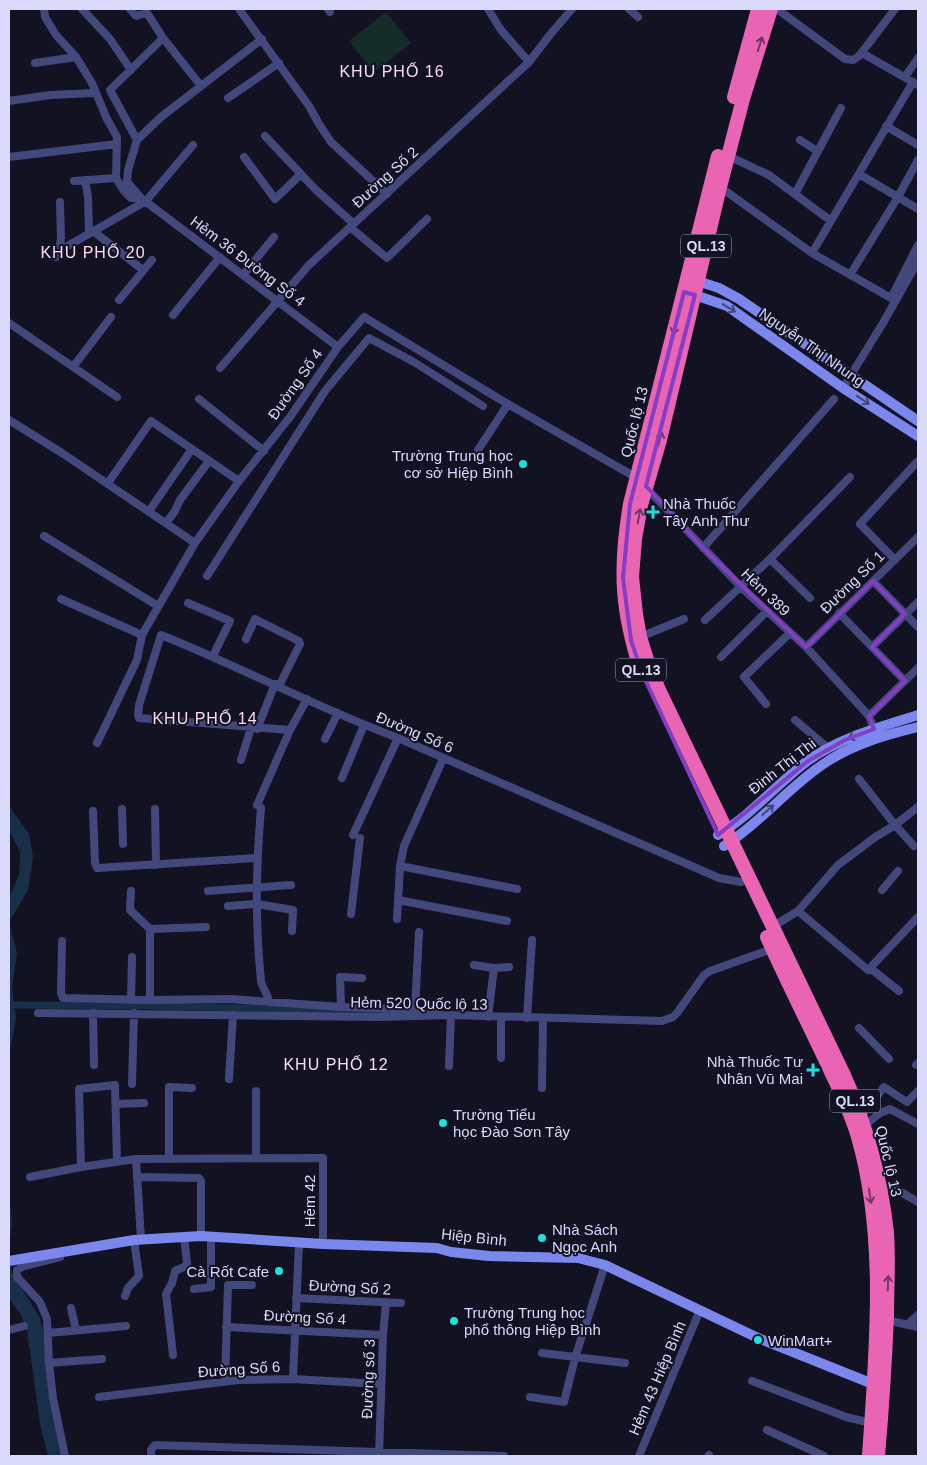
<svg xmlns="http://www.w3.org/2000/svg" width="927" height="1465" viewBox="0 0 927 1465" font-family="Arial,sans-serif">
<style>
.green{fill:#152c29}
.water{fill:#172f48}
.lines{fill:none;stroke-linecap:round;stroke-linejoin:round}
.canal{stroke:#172f48;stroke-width:7}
.street{stroke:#43487c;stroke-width:8}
.secondary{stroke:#7c87ed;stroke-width:10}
.highway{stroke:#ea64b4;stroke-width:14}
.oneway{stroke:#733764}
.oneway2{stroke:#42477e}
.marked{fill:none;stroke:#843dc5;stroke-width:4;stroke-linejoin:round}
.poi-dot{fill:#1ee0dc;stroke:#121223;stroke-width:2}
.labels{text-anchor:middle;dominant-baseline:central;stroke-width:4;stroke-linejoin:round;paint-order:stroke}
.shield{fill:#121223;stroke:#9d9dba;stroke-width:1}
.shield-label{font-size:14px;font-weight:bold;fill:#d9d9fa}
.street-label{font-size:15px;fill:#d9d9fa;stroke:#121223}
.poi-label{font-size:15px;fill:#d9d9fa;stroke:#121223;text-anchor:start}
.neighbourhood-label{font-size:16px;letter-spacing:1px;fill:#fadbf2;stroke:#121223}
</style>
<rect width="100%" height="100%" fill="#121223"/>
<path class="green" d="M386 12 411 43 374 72 349 41Z"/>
<path class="water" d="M9 806 29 834 33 857 28 890 9 922 17 953 12 988 16 1018 9 1057V898L19 875 20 860V852L9 830Z
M9 1192 12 1222 9 1249Z
M9 1251 11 1271 40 1318 44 1335 49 1388 65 1456H48L40 1424 27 1330 21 1315 9 1298Z"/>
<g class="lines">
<path class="canal" d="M12 1005 158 1006 384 1012"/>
<path class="street" d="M44 9 45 17 56 35 76 57 92 83 106 117 117 137 116 178 124 191 131 198H141
M82 9 110 39 131 70
M130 9 136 16 147 13 163 38 201 86
M239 9 309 106 319 124 331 142 387 194
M328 9 330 12
M488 9 501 30 529 62
M629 9 638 17
M777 9 845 59 853 60 859 56 895 9
M262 39 161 117 137 140 128 170 127 182 141 198 338 347
M862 53 918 85
M35 63 76 57
M905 77 918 58
M228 98 279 63
M9 101 50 95 95 93
M886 126 918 145
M265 136 315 189 354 224
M137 140 110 90 163 38
M800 140 817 151
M728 156 769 175 831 221
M9 157 117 144
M244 157 275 199 301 174
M859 174 918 209
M85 180 88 197 89 234
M74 181 116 178
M720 187 812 253 891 298 918 245
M795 194 841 108
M350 227 387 258 427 219
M93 231 143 270
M59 251 61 238 60 202
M812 253 913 82
M56 257 55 253 59 251 146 201 193 145
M243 275 274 237
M850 275 898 197 918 160
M119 300 152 260
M173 315 220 257
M9 323 117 397
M73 367 111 317
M220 368 309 265 529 62 549 36 572 9
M843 388 883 323 918 261
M199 399 264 451
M9 420 62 453 195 543
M478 450 508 404
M108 483 151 421 239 481
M646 486 651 493 741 587 806 647 869 716
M149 511 192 449
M166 523 175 511 180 500 209 461
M44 536 158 606
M703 548 834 399
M770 559 810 598
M895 560 860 524 917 462
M207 576 325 391 369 338 414 362 483 406
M873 581 918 627
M61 599 142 635
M188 603 230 621 213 656
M839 613 905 681
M705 620 770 559 850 477
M640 637 684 619
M246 639 255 619 299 641 300 644 279 686
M806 647 918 537
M872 647 918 602
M721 657 766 612
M766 704 744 677 790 633
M795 720 828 748
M257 729 275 684
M874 729 869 716 918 668
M290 730 139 718 138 715 139 705 161 635C241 667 317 708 398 738L719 878 741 882
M325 739 338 713
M97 743 137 660 142 635 195 543 239 481 290 417 338 347 364 317 501 400 637 478
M241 760 251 728
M342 778 364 725
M859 779 895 825 914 846
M257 805 290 730 307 699
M261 808C256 865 255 923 261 981 262 988 268 994 269 1002
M122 809 123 844
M155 809 156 865
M93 811 95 863 97 868 257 858
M353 835 398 738
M400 866 517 889
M882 890 898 871
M131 891 130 910 150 929 206 927
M208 891 291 885
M398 900 507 921
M228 906 257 904 293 910 292 931
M798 911 868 970
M351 914 360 838
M397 919 400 866 404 846 443 759
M772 927 798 911 838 865 874 838 895 825 918 807
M62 941 61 993 63 998 150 1000 230 999 341 1007 398 1009 431 1011 440 1015
M474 965 494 968 509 967
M899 991 870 968 918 917
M131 999 132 957
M150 1000V929
M341 1007 340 977 362 978
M415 1010 419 932
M38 1013 379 1017 451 1015 662 1021 673 1017 677 1013 704 975 710 971 772 949
M93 1013 94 1065
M488 1017 494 968
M501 1018V1058
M527 1018 532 940
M859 1028 889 1059
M916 1065 918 1063
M449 1066 451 1015
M229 1079 233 1015
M132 1084 134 1013
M542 1088 543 1019
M256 1091V1158
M116 1104 144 1103
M861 1116 884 1087 907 1102 918 1091
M864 1126 880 1113 890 1109 918 1124
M136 1159 141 1239
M169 1159V1087L192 1088
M81 1167 79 1089 115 1085 117 1162
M30 1177 81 1167 136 1159 323 1158V1244
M137 1177 199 1178 201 1181V1236
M879 1183 894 1188 918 1202
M60 1257 24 1266 17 1270V1277L40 1302 47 1319 49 1363 53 1398 65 1456
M194 1289 211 1287V1236
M125 1296 128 1288 139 1276 134 1240
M296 1298 401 1303
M71 1308 76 1330
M886 1320 918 1327
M908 1324 918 1315
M226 1327 383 1335
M9 1330 24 1326
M48 1333 126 1326
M542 1353 625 1363
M173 1355 166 1294 172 1283 175 1271 186 1266 187 1263 184 1237
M49 1363 102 1359
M293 1379 299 1243
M225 1381 228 1285H252
M752 1381 846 1417 871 1423
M99 1397 238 1380 293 1379 381 1384
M530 1397 564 1402 575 1358 605 1265
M767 1430 824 1456
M151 1456V1450L155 1445 504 1456
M379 1456 383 1335 386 1303
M639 1456 700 1310
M708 1456 709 1455"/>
<path class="secondary" d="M691 279 719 288 739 299 918 421
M689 293 727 306 843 388 918 436
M718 835C751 815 776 785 806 762 839 738 880 727 918 715
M724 846C759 824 787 789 822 765 850 745 885 735 918 727
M9 1261 134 1240 201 1236 323 1244 437 1248 451 1252 489 1256 578 1258 605 1265 758 1338 873 1384"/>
<path class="highway" d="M771 9 743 99 720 187 660 440 641 505 635 539 632 577 636 614 640 637 650 669 660 692 843 1073C866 1124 881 1177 887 1233 889 1261 887 1289 887 1316 885 1363 882 1410 878 1456
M734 97 758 9
M642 674C621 611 619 569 630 504L718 156
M767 937C785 977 805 1017 824 1057 836 1083 850 1109 858 1137 887 1238 876 1352 869 1456"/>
</g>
<defs><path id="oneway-shaft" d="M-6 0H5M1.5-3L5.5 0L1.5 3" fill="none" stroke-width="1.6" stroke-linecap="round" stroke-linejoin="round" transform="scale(1.25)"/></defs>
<g class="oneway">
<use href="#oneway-shaft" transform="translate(760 44) rotate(-73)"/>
<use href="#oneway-shaft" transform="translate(675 327) rotate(104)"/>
<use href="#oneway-shaft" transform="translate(660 439) rotate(-75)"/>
<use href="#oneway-shaft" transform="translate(639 516) rotate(-80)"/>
<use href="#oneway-shaft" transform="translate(870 1196) rotate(82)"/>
<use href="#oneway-shaft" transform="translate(888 1283) rotate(-88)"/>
</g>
<g class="oneway2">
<use href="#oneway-shaft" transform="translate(729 308) rotate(31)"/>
<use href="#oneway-shaft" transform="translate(863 400) rotate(33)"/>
<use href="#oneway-shaft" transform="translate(855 736) rotate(160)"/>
<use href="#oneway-shaft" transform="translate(768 810) rotate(-42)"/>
</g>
<path class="marked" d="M684 292 695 295 646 486 703 548 806 647 873 581 905 614 872 647 905 681 869 716 874 729 845 740 808 761 718 835 642 673 631 640 623 578 630 504Z"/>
<g class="poi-dot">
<circle cx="523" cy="464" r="5"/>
<path d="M650.5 504.5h5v5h5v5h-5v5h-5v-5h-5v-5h5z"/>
<path d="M810.5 1062.5h5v5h5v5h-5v5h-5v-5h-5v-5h5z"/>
<circle cx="443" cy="1123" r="5"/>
<circle cx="542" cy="1238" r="5"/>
<circle cx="279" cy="1271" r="5"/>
<circle cx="454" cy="1321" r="5"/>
<circle cx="758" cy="1340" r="5"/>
</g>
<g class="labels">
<g class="shield">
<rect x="681" y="234.5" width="50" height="23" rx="4"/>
<rect x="616" y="658.5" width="50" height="23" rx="4"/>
<rect x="830" y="1089.5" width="50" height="23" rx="4"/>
</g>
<g class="shield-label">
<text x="706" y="246">QL.13</text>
<text x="641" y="670">QL.13</text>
<text x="855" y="1101">QL.13</text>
</g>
<g class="street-label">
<text transform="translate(385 177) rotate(-42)">Đường Số 2</text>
<text transform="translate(248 261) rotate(37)">Hẻm 36 Đường Số 4</text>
<text transform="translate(812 347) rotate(35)">Nguyễn Thị Nhung</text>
<text transform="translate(295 384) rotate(-55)">Đường Số 4</text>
<text transform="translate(634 422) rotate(-76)">Quốc lộ 13</text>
<text transform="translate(852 582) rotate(-44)">Đường Số 1</text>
<text transform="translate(766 592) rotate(44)">Hẻm 389</text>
<text transform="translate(415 732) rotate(23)">Đường Số 6</text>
<text transform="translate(782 766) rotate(-38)">Đinh Thị Thi</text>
<text transform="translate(419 1003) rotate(1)">Hẻm 520 Quốc lộ 13</text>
<text transform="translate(889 1161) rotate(77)">Quốc lộ 13</text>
<text transform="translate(309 1201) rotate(-90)">Hẻm 42</text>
<text transform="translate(474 1237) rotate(6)">Hiệp Bình</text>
<text transform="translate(350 1287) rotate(3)">Đường Số 2</text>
<text transform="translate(305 1317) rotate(3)">Đường Số 4</text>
<text transform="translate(239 1369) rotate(-4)">Đường Số 6</text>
<text transform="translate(657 1378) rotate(-67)">Hẻm 43 Hiệp Bình</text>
<text transform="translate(368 1379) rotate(-88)">Đường số 3</text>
</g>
<g class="poi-label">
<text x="513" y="455" text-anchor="end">Trường Trung học<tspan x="513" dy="17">cơ sở Hiệp Bình</tspan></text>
<text x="663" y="503">Nhà Thuốc<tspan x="663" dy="17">Tây Anh Thư</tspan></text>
<text x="803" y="1061" text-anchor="end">Nhà Thuốc Tư<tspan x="803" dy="17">Nhân Vū Mai</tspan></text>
<text x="453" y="1114">Trường Tiểu<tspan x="453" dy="17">học Đào Sơn Tây</tspan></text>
<text x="552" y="1229">Nhà Sách<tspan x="552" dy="17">Ngọc Anh</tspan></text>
<text x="269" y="1271" text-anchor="end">Cà Rốt Cafe</text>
<text x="464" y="1312">Trường Trung học<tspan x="464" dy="17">phổ thông Hiệp Bình</tspan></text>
<text x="768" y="1340">WinMart+</text>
</g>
<g class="neighbourhood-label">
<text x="392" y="71">KHU PHỐ 16</text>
<text x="93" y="252">KHU PHỐ 20</text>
<text x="205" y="718">KHU PHỐ 14</text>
<text x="336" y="1064">KHU PHỐ 12</text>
</g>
</g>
<rect width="927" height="1465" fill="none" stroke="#d9d9fa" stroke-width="20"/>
</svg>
